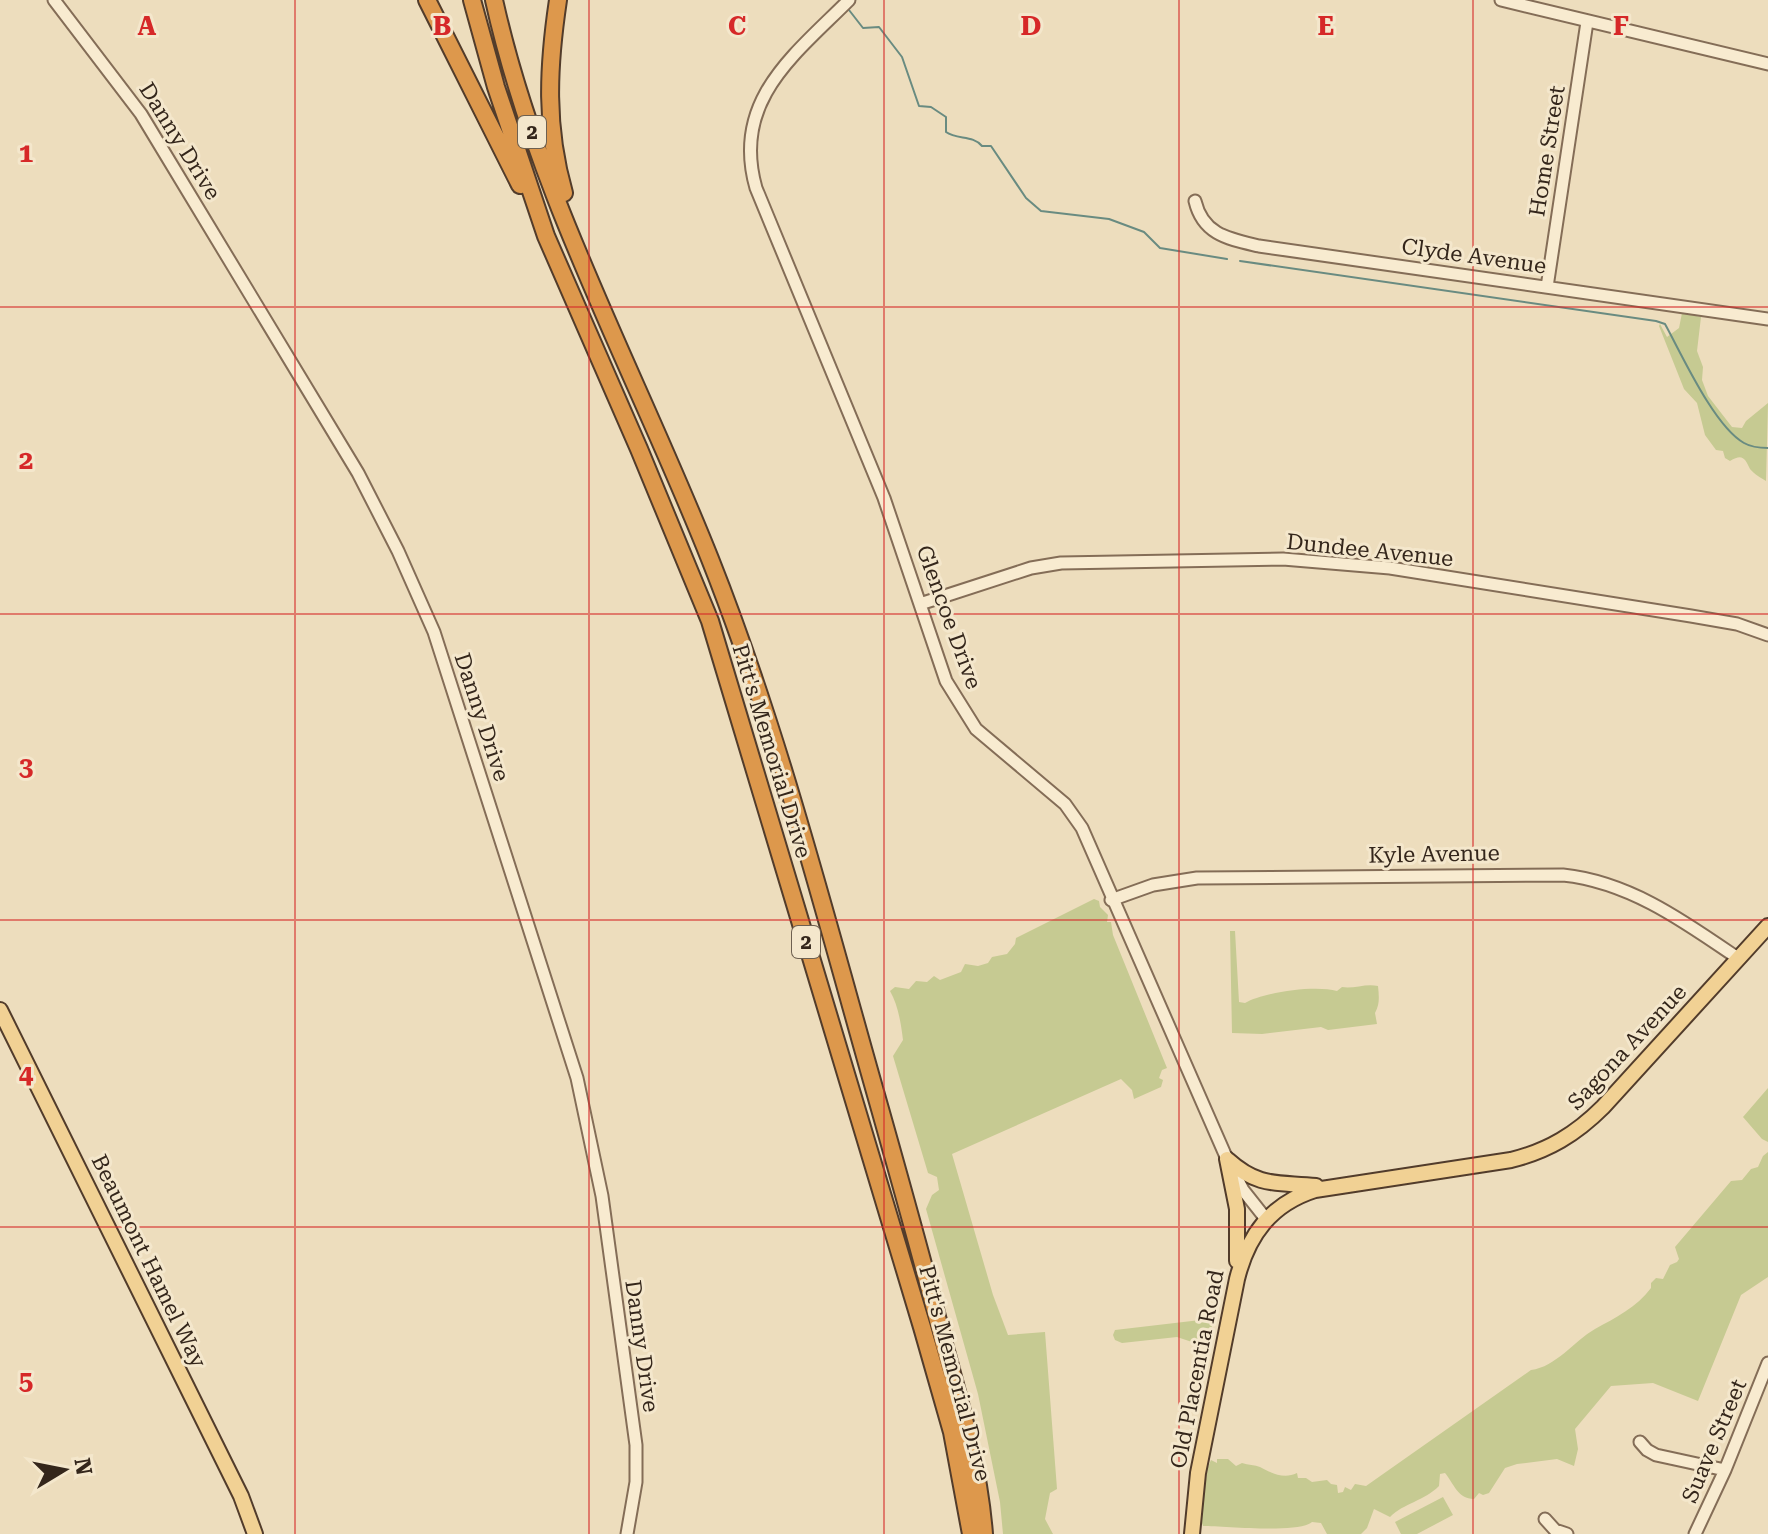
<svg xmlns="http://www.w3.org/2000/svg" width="1768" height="1534" viewBox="0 0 1768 1534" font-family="'Roboto Serif',serif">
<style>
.green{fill:#c6ca92}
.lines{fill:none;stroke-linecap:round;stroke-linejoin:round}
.stream{stroke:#698b81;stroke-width:2}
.minor-casing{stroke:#846d57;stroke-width:15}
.major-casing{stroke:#523c2b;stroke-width:18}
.highway-casing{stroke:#523c2b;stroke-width:20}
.minor{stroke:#f8ebd0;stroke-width:11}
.major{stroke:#f1d194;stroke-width:14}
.highway{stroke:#dd984c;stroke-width:16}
.grid{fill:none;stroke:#d62828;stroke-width:2;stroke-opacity:0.55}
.labels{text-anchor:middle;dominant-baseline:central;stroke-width:6;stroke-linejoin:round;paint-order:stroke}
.shield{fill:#f4e7cc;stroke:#6e6050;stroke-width:2}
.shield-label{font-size:20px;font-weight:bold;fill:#34261b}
.street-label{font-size:22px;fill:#34261b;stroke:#f4e7cc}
.grid-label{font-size:26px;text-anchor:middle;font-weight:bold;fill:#d62828;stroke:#f4e7cc;stroke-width:6;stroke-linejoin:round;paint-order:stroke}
</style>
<rect width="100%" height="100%" fill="#edddbd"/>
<path class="green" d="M1682 313 1701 317 1697 351 1703 367 1702 380 1708 396 1732 427 1742 428 1746 421 1768 403 1766 481C1761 478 1754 474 1750 469 1745 459 1743 453 1730 461L1725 458 1723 451 1716 450 1705 435 1697 403 1684 389 1659 326 1660 324 1667 337 1679 328Z
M1094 899 1099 901 1100 907 1108 915 1107 922H1111L1113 935 1167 1068 1162 1070 1159 1078 1163 1080 1161 1087 1134 1099 1132 1090 1121 1079 952 1154 993 1295 1008 1335 1045 1332 1057 1489 1050 1493 1045 1519 1053 1534H1003L1000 1502 978 1394 926 1209 932 1195 939 1190 937 1177 928 1173 893 1056 903 1040C901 1023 898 1005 890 991L895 987 909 989 916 981 927 982 934 976 940 980 961 972 965 964 978 966 988 963 992 957 1007 954 1015 944 1016 938Z
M1230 931H1235L1239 1002 1245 1003C1264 992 1315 985 1337 991L1342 987C1354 989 1366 983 1378 986 1379 996 1380 1004 1375 1013L1377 1024 1328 1030 1321 1027 1262 1034 1232 1033Z
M1768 1088V1142L1762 1139 1743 1117Z
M1768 1152V1277L1741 1295 1698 1401 1653 1383 1611 1386 1575 1429 1578 1449 1574 1466 1557 1459 1517 1464 1505 1468 1489 1493 1483 1495 1479 1493 1474 1499C1458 1499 1454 1484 1445 1473L1440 1474 1439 1486C1424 1501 1404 1503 1390 1517L1374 1509 1367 1528 1361 1534H1327L1321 1523 1312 1522C1298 1534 1223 1526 1203 1526L1200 1518 1208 1467 1211 1460 1217 1463V1459H1228L1236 1466 1242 1463C1248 1465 1255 1465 1260 1467 1270 1472 1283 1480 1297 1473L1298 1478H1306L1312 1482 1327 1480 1331 1484 1337 1485 1338 1493 1343 1492 1345 1487 1351 1490 1355 1484 1366 1486 1531 1370C1556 1367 1574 1341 1595 1329 1615 1318 1637 1307 1651 1288V1283L1656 1278 1663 1279 1670 1265 1677 1262 1679 1259 1675 1247 1731 1181 1742 1180 1751 1169 1758 1167 1763 1156Z
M1209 1319 1213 1324 1205 1342 1201 1345 1177 1337 1122 1343 1115 1340 1113 1335 1115 1330Z
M1443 1497 1453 1515 1417 1534H1401L1395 1522Z"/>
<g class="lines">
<path class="stream" d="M849 10 863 28 879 27 902 57 919 106 931 107 946 117V132C957 140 973 135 982 146H991L1026 198 1041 211 1109 219 1144 232 1160 248 1227 259
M1240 261 1656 321 1665 324C1682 355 1714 426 1744 443 1751 447 1760 448 1768 448"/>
<g class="minor-casing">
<path id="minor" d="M54 0 141 114 358 473 398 551 434 632 577 1078 602 1196 636 1445V1482L627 1534
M849 0C794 55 731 101 756 188L884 498 946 681 976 729 1065 804 1082 828 1227 1159 1243 1190 1266 1219
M1501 0 1768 64
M1195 201C1203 235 1229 239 1259 246L1768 319
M1547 287 1587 22
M920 604 1031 568 1061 563 1283 559 1390 568 1691 616 1737 624 1768 635
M1111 900 1153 885 1197 878 1563 875C1630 882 1685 922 1739 959
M1640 1442 1647 1450 1656 1455 1725 1470
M1545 1519 1555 1530 1567 1534
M1695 1534 1725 1470 1768 1363"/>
</g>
<g class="major-casing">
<path id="major" d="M0 1010 241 1496 255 1534
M1227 1159 1237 1209V1261
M1228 1160C1259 1188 1278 1182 1316 1186
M1192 1534 1198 1473 1237 1279C1248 1235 1271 1204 1315 1190L1511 1160C1548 1151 1576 1134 1603 1107L1768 926"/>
</g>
<g class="highway-casing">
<path id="highway" d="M427 0 520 185
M472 0 496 87 546 236 639 449 710 621 922 1327 952 1432 971 1534
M494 0C537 194 637 375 710 559 780 735 828 927 880 1109 902 1187 924 1265 944 1344 961 1406 979 1469 984 1534
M558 0C548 67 545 127 564 193"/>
</g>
<use href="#minor" class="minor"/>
<use href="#major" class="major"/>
<use href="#highway" class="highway"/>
</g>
<path class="grid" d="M295 0V1534M589 0V1534M884 0V1534M1179 0V1534M1473 0V1534M0 307H1768M0 614H1768M0 920H1768M0 1227H1768"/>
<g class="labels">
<g class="shield">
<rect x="518" y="116" width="28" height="32" rx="6"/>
<rect x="792" y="926" width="28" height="32" rx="6"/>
</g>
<g class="shield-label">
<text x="532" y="132">2</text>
<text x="806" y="942">2</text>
</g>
<g class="street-label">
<text transform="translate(180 141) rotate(58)">Danny Drive</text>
<text transform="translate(1547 151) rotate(-81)">Home Street</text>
<text transform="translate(1474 256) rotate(8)">Clyde Avenue</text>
<text transform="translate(1370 550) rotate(6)">Dundee Avenue</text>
<text transform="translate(949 617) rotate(70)">Glencoe Drive</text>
<text transform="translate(482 717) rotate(72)">Danny Drive</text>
<text transform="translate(772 751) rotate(73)">Pitt's Memorial Drive</text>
<text transform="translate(1434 854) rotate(-1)">Kyle Avenue</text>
<text transform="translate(1627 1047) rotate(-47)">Sagona Avenue</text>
<text transform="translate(149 1261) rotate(64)">Beaumont Hamel Way</text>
<text transform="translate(642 1346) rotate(82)">Danny Drive</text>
<text transform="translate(1197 1369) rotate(-79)">Old Placentia Road</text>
<text transform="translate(955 1373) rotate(75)">Pitt's Memorial Drive</text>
<text transform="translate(1714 1441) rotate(-67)">Suave Street</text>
</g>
</g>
<g class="grid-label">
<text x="147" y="35">A</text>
<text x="442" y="35">B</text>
<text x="737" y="35">C</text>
<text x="1031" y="35">D</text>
<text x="1326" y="35">E</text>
<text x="1621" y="35">F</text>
<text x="26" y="162">1</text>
<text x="26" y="469">2</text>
<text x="26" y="776">3</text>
<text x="26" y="1083">4</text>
<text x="26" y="1390">5</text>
</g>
<g transform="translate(64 1470) rotate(80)" stroke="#f4e7cc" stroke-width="6" paint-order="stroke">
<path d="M0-6L14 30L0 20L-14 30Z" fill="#34261b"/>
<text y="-12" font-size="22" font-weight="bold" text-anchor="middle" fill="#34261b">N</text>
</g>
</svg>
